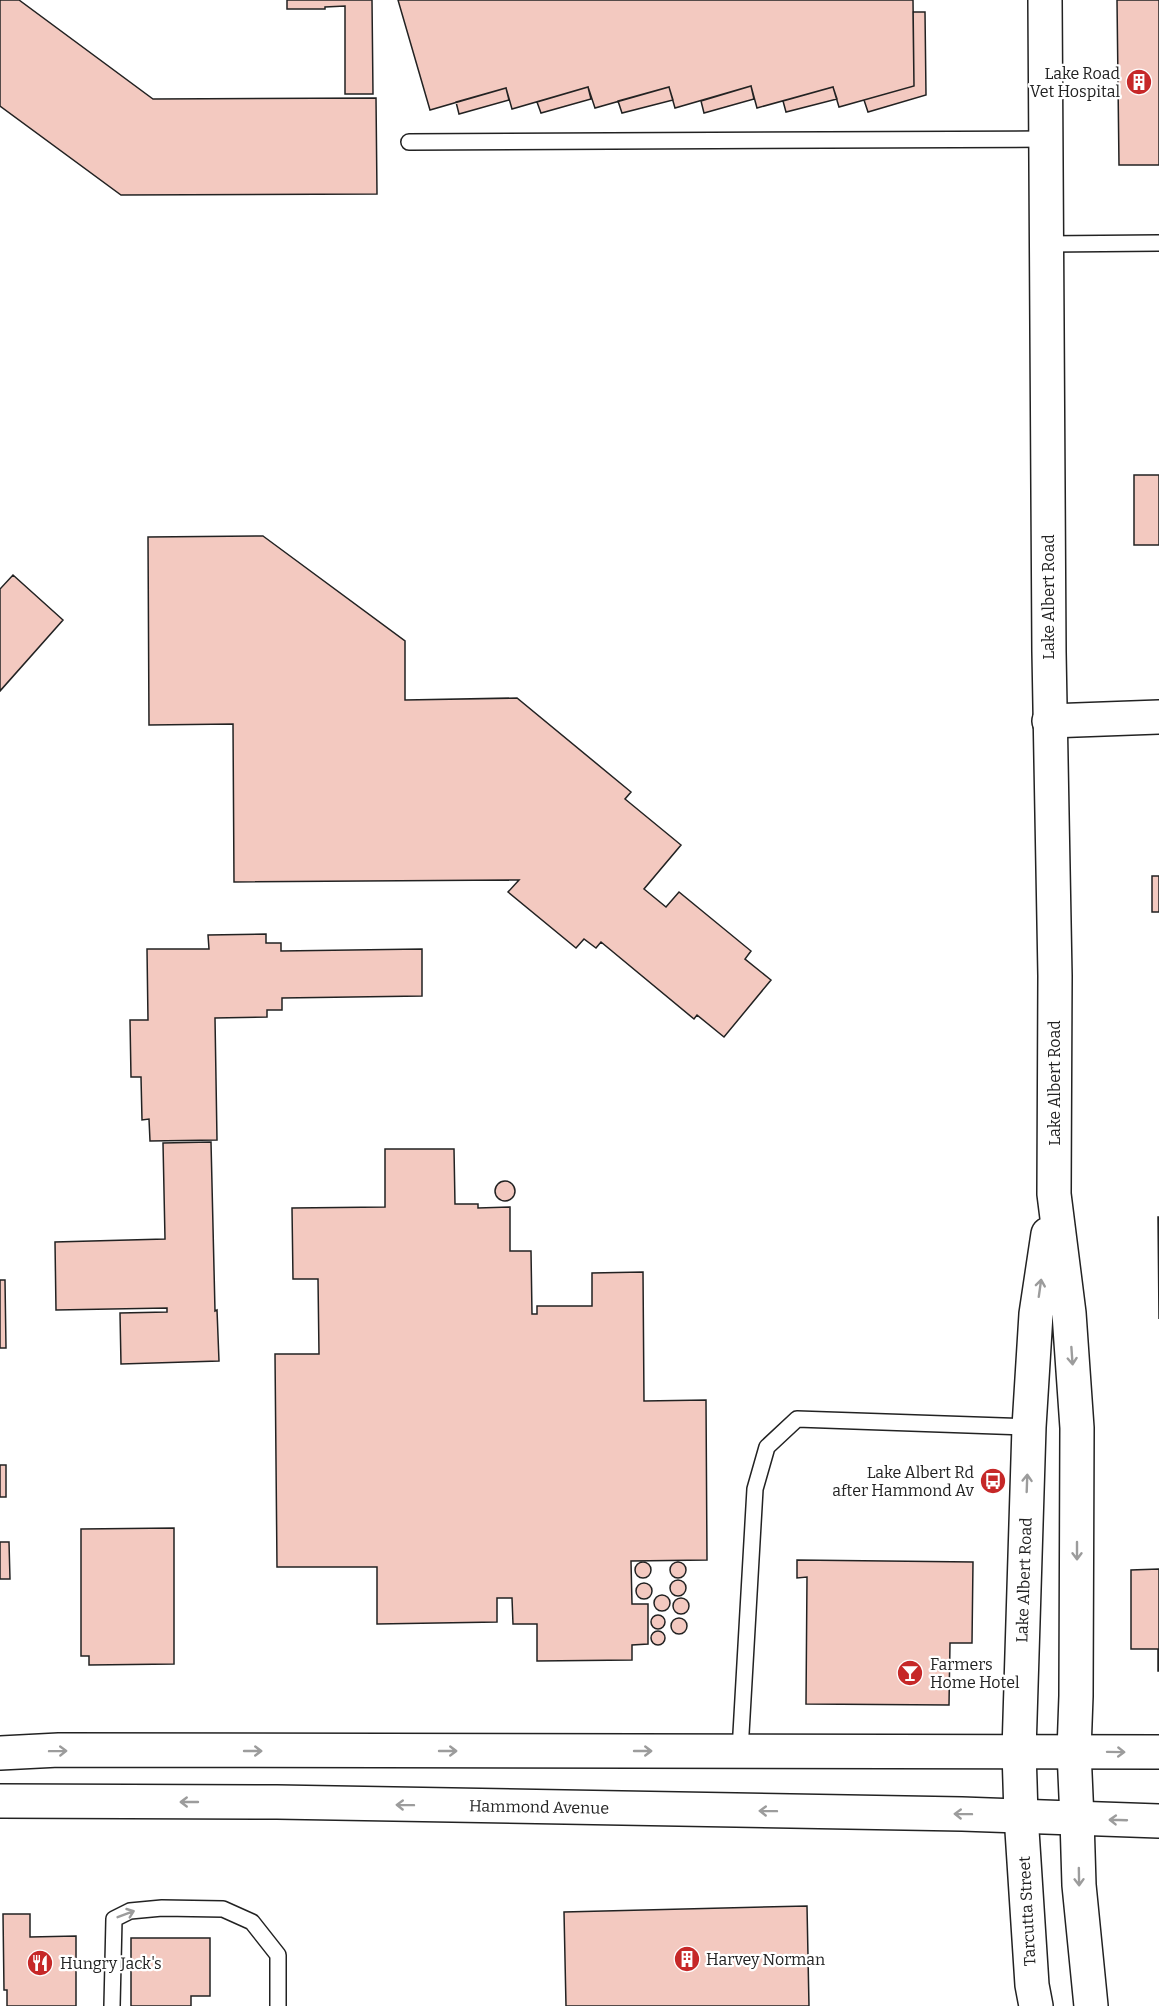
<svg xmlns="http://www.w3.org/2000/svg" width="1159" height="2006" viewBox="0 0 1159 2006" font-family="Bitter,serif">
<style>
.building{fill:#f3c9c0;stroke:#222;stroke-width:1.5}
.lines{fill:none;stroke-linecap:round;stroke-linejoin:round}
.service-casing{stroke:#222;stroke-width:18}
.tertiary-casing{stroke:#222;stroke-width:36}
.secondary-casing{stroke:#222;stroke-width:36}
.trunk-casing{stroke:#222;stroke-width:36}
.service{stroke:#fff;stroke-width:15}
.tertiary{stroke:#fff;stroke-width:33}
.secondary{stroke:#fff;stroke-width:33}
.trunk{stroke:#fff;stroke-width:33}
.oneway{stroke:#9c9c9c}
.labels{text-anchor:middle;dominant-baseline:central;stroke-width:4.5;stroke-linejoin:round;paint-order:stroke}
.poi-label{font-size:16px;fill:#222;stroke:#fff;text-anchor:start}
.street-label{font-size:16px;fill:#222;stroke:#fff}
</style>
<rect width="100%" height="100%" fill="#fff"/>
<path class="building" d="M0 0H19L153 99 376 98 377 194 121 195 0 106Z
M287 0H372L373 94H345V6L325 7V9H287Z
M398 0H913L914 86 839 107 833 87 757 108 751 86 675 108 669 87 595 108 588 87 512 109 506 88 430 110Z
M1117 0H1159V165H1119Z
M913 12H925L926 95 868 112 864 100 914 86Z
M751 86 754 99 704 113 701 101Z
M588 87 591 99 541 113 537 102Z
M669 87 673 100 622 113 618 101Z
M833 87 837 99 786 112 783 101Z
M506 88 509 100 459 114 456 102Z
M1134 475H1159V545H1134Z
M263 536 405 641V700L517 698 631 792 625 799 681 845 644 889 666 907 679 892 751 951 745 959 771 980 724 1037 697 1015 694 1019 601 942 596 948 584 939 576 948 508 892 519 880 234 882 233 724 149 725 148 537Z
M13 575 63 620 0 691V589Z
M1152 876H1159V912H1152Z
M266 934V943H281V951L422 949V996L282 998V1010H267V1017L215 1018 217 1140 150 1141 149 1119 142 1120 141 1077H131L130 1020H148L147 949H209L208 935Z
M211 1142 215 1311 217 1310 219 1361 121 1364 120 1313 167 1312V1308L56 1310 55 1242 165 1239 163 1143Z
M385 1149H454L455 1204H478V1208L510 1207V1251H531L532 1314H537V1306H592V1273L643 1272 644 1401 706 1400 707 1560 631 1561 632 1604H648V1644L632 1645V1660L537 1661V1624H513L512 1598H497V1622L377 1624V1567H277L275 1354H319L318 1279H293L292 1208 385 1207Z
M495 1191a10 10 0 1 1 20 0a10 10 0 1 1-20 0Z
M1158 1217H1159V1319Z
M0 1280H5L6 1348H0Z
M0 1465H6V1497H0Z
M174 1528V1664L89 1665V1656H81V1529Z
M0 1542H9L10 1579H0Z
M797 1560 973 1562 972 1643H950L949 1705 806 1704 807 1577 797 1578Z
M670 1570a8 8 0 1 1 16 0a8 8 0 1 1-16 0Z
M635 1570a8 8 0 1 1 16 0a8 8 0 1 1-16 0Z
M1159 1569V1671H1158V1649H1131V1570Z
M670 1588a8 8 0 1 1 16 0a8 8 0 1 1-16 0Z
M636 1591a8 8 0 1 1 16 0a8 8 0 1 1-16 0Z
M654 1603a8 8 0 1 1 16 0a8 8 0 1 1-16 0Z
M673 1606a8 8 0 1 1 16 0a8 8 0 1 1-16 0Z
M651 1622a7 7 0 1 1 14 0a7 7 0 1 1-14 0Z
M671 1626a8 8 0 1 1 16 0a8 8 0 1 1-16 0Z
M651 1638a7 7 0 1 1 14 0a7 7 0 1 1-14 0Z
M807 1906 809 2006H566L564 1912Z
M3 1914H30V1937L76 1936V2006H7V1990H4Z
M131 1938H210V1996H191V2006H131Z"/>
<g class="lines">
<g class="service-casing">
<path id="service" d="M409 142 1045 139
M1046 244 1159 243
M740 1751 755 1489 767 1447 797 1419 1029 1427
M112 2006 114 1919 130 1911 162 1908 223 1909 252 1922 278 1955V2006"/>
</g>
<g class="tertiary-casing">
<path id="tertiary" d="M1049 721 1159 717
M1021 1815 1032 1985 1036 2006
M1077 1819 1079 1885 1091 2006"/>
</g>
<g class="secondary-casing">
<path id="secondary" d="M1045 0 1049 652 1055 976 1054 1194 1069 1313 1077 1428 1076 1696 1074 1751 1077 1819
M1021 1815 1019 1751 1029 1427 1036 1314 1048 1234"/>
</g>
<g class="trunk-casing">
<path id="trunk" d="M0 1753 59 1750 1159 1752
M0 1801 277 1802 962 1814 1159 1821"/>
</g>
<use href="#service" class="service"/>
<use href="#tertiary" class="tertiary"/>
<use href="#secondary" class="secondary"/>
<use href="#trunk" class="trunk"/>
</g>
<defs><path id="oneway-shaft" d="M-6 0H5M1.5-3L5.5 0L1.5 3" fill="none" stroke-width="1.6" stroke-linecap="round" stroke-linejoin="round" transform="scale(1.5)"/></defs>
<g class="oneway">
<use href="#oneway-shaft" transform="translate(1040 1288) rotate(-82)"/>
<use href="#oneway-shaft" transform="translate(1072 1356) rotate(86)"/>
<use href="#oneway-shaft" transform="translate(1027 1483) rotate(-88)"/>
<use href="#oneway-shaft" transform="translate(1077 1551) rotate(90)"/>
<use href="#oneway-shaft" transform="translate(58 1751) rotate(-1)"/>
<use href="#oneway-shaft" transform="translate(253 1751)"/>
<use href="#oneway-shaft" transform="translate(448 1751)"/>
<use href="#oneway-shaft" transform="translate(643 1751)"/>
<use href="#oneway-shaft" transform="translate(1116 1752) rotate(1)"/>
<use href="#oneway-shaft" transform="translate(189 1802) rotate(-180)"/>
<use href="#oneway-shaft" transform="translate(405 1805) rotate(-179)"/>
<use href="#oneway-shaft" transform="translate(768 1811) rotate(-179)"/>
<use href="#oneway-shaft" transform="translate(963 1814) rotate(-179)"/>
<use href="#oneway-shaft" transform="translate(1118 1820) rotate(-178)"/>
<use href="#oneway-shaft" transform="translate(1079 1877) rotate(89)"/>
<use href="#oneway-shaft" transform="translate(126 1914) rotate(-21)"/>
</g>
<defs>
<g id="building-disc" transform="scale(1.35)"><circle r="9.5" fill="#c62828" stroke="#fff"/><path d="M-4-6H4V6H1V3H-1V6H-4ZM-2.5-4.3h1.7v1.8h-1.7ZM.8-4.3h1.7v1.8H.8ZM-2.5-1h1.7V.8h-1.7ZM.8-1h1.7V.8H.8Z" fill="#fff"/></g>
<g id="bus-disc" transform="scale(1.35)"><circle r="9.5" fill="#c62828" stroke="#fff"/><path d="M-5-6H5V4H4V6H2V4H-2V6H-4V4H-5ZM-3.5-4V0h7V-4ZM-3.5 1.2v1.5H-2V1.2ZM2 1.2v1.5H3.5V1.2Z" fill="#fff"/></g>
<g id="bar-disc" transform="scale(1.35)"><circle r="9.5" fill="#c62828" stroke="#fff"/><path d="M-6-5H6L.8 .8V4.5H3.5V6h-7V4.5H-.8V.8Z" fill="#fff"/></g>
<g id="restaurant-disc" transform="scale(1.35)"><circle r="9.5" fill="#c62828" stroke="#fff"/><path d="M-5-6h1v4h1v-4h1v4h1v-4h1v5L-1.5 .5V6h-2V.5L-5-1ZM5-6V6H3V1.5H1.5Q1.5-4 5-6Z" fill="#fff"/></g>
</defs>
<g fill-rule="evenodd">
<use href="#building-disc" x="1139" y="82"/>
<use href="#bus-disc" x="993" y="1481"/>
<use href="#bar-disc" x="910" y="1673"/>
<use href="#building-disc" x="687" y="1959"/>
<use href="#restaurant-disc" x="40" y="1963"/>
</g>
<g class="labels">
<g class="poi-label">
<text x="1120" y="73" text-anchor="end">Lake Road<tspan x="1120" dy="18">Vet Hospital</tspan></text>
<text x="974" y="1472" text-anchor="end">Lake Albert Rd<tspan x="974" dy="18">after Hammond Av</tspan></text>
<text x="930" y="1664">Farmers<tspan x="930" dy="18">Home Hotel</tspan></text>
<text x="706" y="1959">Harvey Norman</text>
<text x="60" y="1963">Hungry Jack's</text>
</g>
<g class="street-label">
<text transform="translate(1048 597) rotate(-90)">Lake Albert Road</text>
<text transform="translate(1054 1083) rotate(-90)">Lake Albert Road</text>
<text transform="translate(1024 1580) rotate(-88)">Lake Albert Road</text>
<text transform="translate(539 1807) rotate(1)">Hammond Avenue</text>
<text transform="translate(1027 1911) rotate(-93)">Tarcutta Street</text>
</g>
</g>
</svg>
